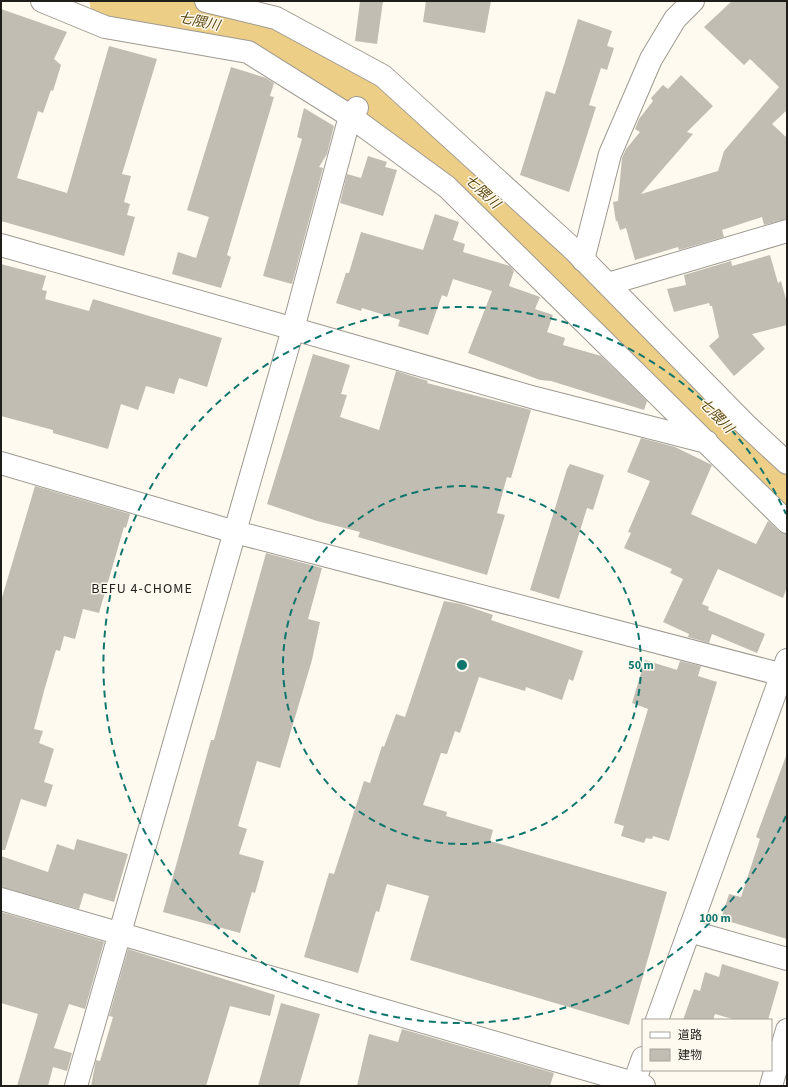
<svg xmlns="http://www.w3.org/2000/svg" width="788" height="1087" viewBox="0 0 788 1087" font-family="'Source Sans 3','Noto Sans JP',sans-serif">
<style>
.lines{fill:none;stroke-linecap:round;stroke-linejoin:round}
.river{stroke:#ecce86;stroke-width:43}
.building{fill:#c1bdb3}
.minor-casing{stroke:#9e9a91;stroke-width:24}
.tertiary-casing{stroke:#9e9a91;stroke-width:24}
.minor{stroke:#fff;stroke-width:22}
.tertiary{stroke:#fff;stroke-width:22}
.ring{fill:none;stroke:#0f766e;stroke-width:2;stroke-dasharray:7 5}
.labels{text-anchor:middle;dominant-baseline:central;stroke-width:3;stroke-linejoin:round;paint-order:stroke}
.water-label{font-size:14px;font-style:italic;fill:#5b470e;stroke:#fffaf0}
.neighbourhood-label{font-size:14px;letter-spacing:1px;fill:#201e1b;stroke:#fffaf0}
.centre{fill:#0f766e;stroke:#fffaf0;stroke-width:2}
.ring-label{font-size:12px;text-anchor:middle;font-weight:bold;fill:#0f766e;stroke:#fffaf0;stroke-width:3;stroke-linejoin:round;paint-order:stroke}
</style>
<rect width="100%" height="100%" fill="#fffaf0"/>
<g class="lines">
<path class="river" d="M111 1 135 9 250 32 299 56 388 110 454 167 643 341 787 490"/>
</g>
<path class="building" d="M360 1H383L377 44 355 41Z
M426 1H491L485 33 423 22Z
M732 1H787V110L772 124 787 138V219L764 225 762 217 722 230 724 237 679 250 678 247 635 260 626 228 620 230 617 220 616 222 613 202 618 201 622 158 626 149 640 132 635 129 639 119 653 101 651 98 663 85 668 89 681 75 713 106 687 132 693 134 641 194 718 171 724 151 779 87 750 59 744 65 704 27Z
M1 9 67 32 54 59 61 65 53 91 51 90 43 113 38 111 17 178 67 193 109 46 157 59 122 174 131 176 124 202 130 204 127 215 135 217 124 256 1 221Z
M578 19 612 31 607 46 614 48 607 70 601 68 589 105 596 107 569 192 520 175 546 91 555 94Z
M231 67 266 78 274 83 270 96 274 97 227 255 231 257 221 288 172 274 178 252 196 258 209 217 187 210Z
M304 108 334 126 327 154 319 167 323 168 292 284 263 276 302 139 297 137Z
M368 156 387 162 385 167 397 170 383 216 340 203 347 174 361 178Z
M435 214 459 222 453 240 465 244 463 252 510 266 514 271 509 286 540 297 535 309 553 315 547 332 565 338 563 345 601 356 647 401 644 410 551 381 540 380 468 353 492 291 453 279 447 297 442 295 428 335 398 326 400 320 362 308 361 311 336 303 346 273H349L361 232 423 250Z
M770 255 778 283 781 281 787 303V325L752 334 765 349 734 376 709 346 719 337 712 306H710L709 303 674 312 667 289 686 285 684 275 731 261 732 266Z
M1 264 46 276 42 290 47 291 45 299 89 311 93 299 222 338 207 387 179 378 174 394 146 386 138 410 121 404 108 449 53 433V430L1 416Z
M313 354 350 365 341 394 347 395 340 417 379 430 396 371 428 381 427 383 531 410 511 478 507 477 497 513 505 515 487 575 358 537 360 532 317 521 267 504Z
M641 438 675 447 712 465 691 514 756 544 768 521 779 531 787 534V587L783 598 718 569 702 604 709 607 708 610 765 634 757 653 712 634 709 643 688 637 689 634 663 622 683 579 670 573 672 569 624 548 631 533 628 532 650 481 627 472Z
M570 464 604 475 593 510 587 508 559 599 530 590 567 469Z
M35 486 130 514 126 528 124 527 99 613 83 609 75 639 64 636 60 651 56 650 44 691 34 729 43 731 39 743 54 749 44 782 53 785 46 807 21 799 5 850H1V601Z
M266 553 322 568 308 619 320 622 312 660 280 768 257 761 238 826 247 829 239 854 264 861 255 893 252 892 240 933 163 912 211 740H214Z
M444 601 461 604 493 615 491 620 583 651 573 681 569 679 562 700 526 687 525 691 479 677 460 733 455 731 447 754 441 753 423 805 447 812 446 816 493 830 490 841 667 892 629 1025 410 960 429 896 387 884 379 912 376 911 358 973 304 957 329 873 334 874 364 781 370 783 382 746 384 747 396 714 405 717Z
M645 660 677 670 680 661 701 666 698 676 717 682 669 841 653 836 652 839 646 838 644 843 621 836 624 826 614 823 648 709 632 703Z
M786 756 787 757V939L721 919 729 894 741 897 760 839 756 837Z
M77 839 128 854 114 902 84 893 79 909 1 887V856L48 872 57 844 74 850Z
M1 912 104 942 85 1009 69 1004 54 1048 72 1053 67 1071 53 1067 48 1086H17L38 1014 1 1003Z
M128 949 275 995 270 1016 230 1006 206 1086H91L96 1060 100 1061 113 1017 109 1016Z
M722 964 779 982 768 1020H736L715 1014 713 1020H683L694 989 700 991 705 972 719 977Z
M281 1003 320 1014 299 1086H258Z
M402 1029 554 1073 550 1086H357L369 1034 398 1042Z"/>
<g class="lines">
<g class="minor-casing">
<path id="minor" d="M42 1 105 27 248 52 350 116 447 187 787 522
M206 1 276 18 383 76 573 249
M1 245 535 398 707 442
M583 260 610 154 651 59 675 19 693 1
M608 284 787 231
M1 463 235 532 787 676
M1 899 644 1086
M689 931 787 959
M76 1086 293 329 350 116 357 108"/>
</g>
<g class="tertiary-casing">
<path id="tertiary" d="M573 249 745 424 787 463
M657 1020 787 660
M633 1086 643 1058
M771 1086 787 1030"/>
</g>
<use href="#minor" class="minor"/>
<use href="#tertiary" class="tertiary"/>
</g>
<g class="ring">
<circle cx="462" cy="665" r="179"/>
<path d="M786 816A358 358 0 1 1 786 514"/>
</g>
<g class="labels">
<g class="water-label">
<text transform="translate(199 22) rotate(12)">七隈川</text>
<text transform="translate(482 192) rotate(43)">七隈川</text>
<text transform="translate(716 416) rotate(46)">七隈川</text>
</g>
<g class="neighbourhood-label">
<text x="142" y="589">BEFU 4-CHOME</text>
</g>
</g>
<circle cx="462" cy="665" r="6" class="centre"/>
<g class="ring-label">
<text x="641" y="669">50 m</text>
<text x="715" y="922">100 m</text>
</g>
<rect width="788" height="1087" fill="none" stroke="#201e1b" stroke-width="4"/>
<rect x="642" y="1019" width="130" height="52" fill="#fffaf0" stroke="#a6a29b"/>
<rect x="650" y="1032" width="20" height="6" fill="#ffffff" stroke="#a6a29b"/>
<text x="678" y="1039" font-size="12" fill="#201e1b">道路</text>
<rect x="650" y="1049" width="20" height="12" fill="#c1bdb3" stroke="#a6a29b"/>
<text x="678" y="1059" font-size="12" fill="#201e1b">建物</text>
</svg>
